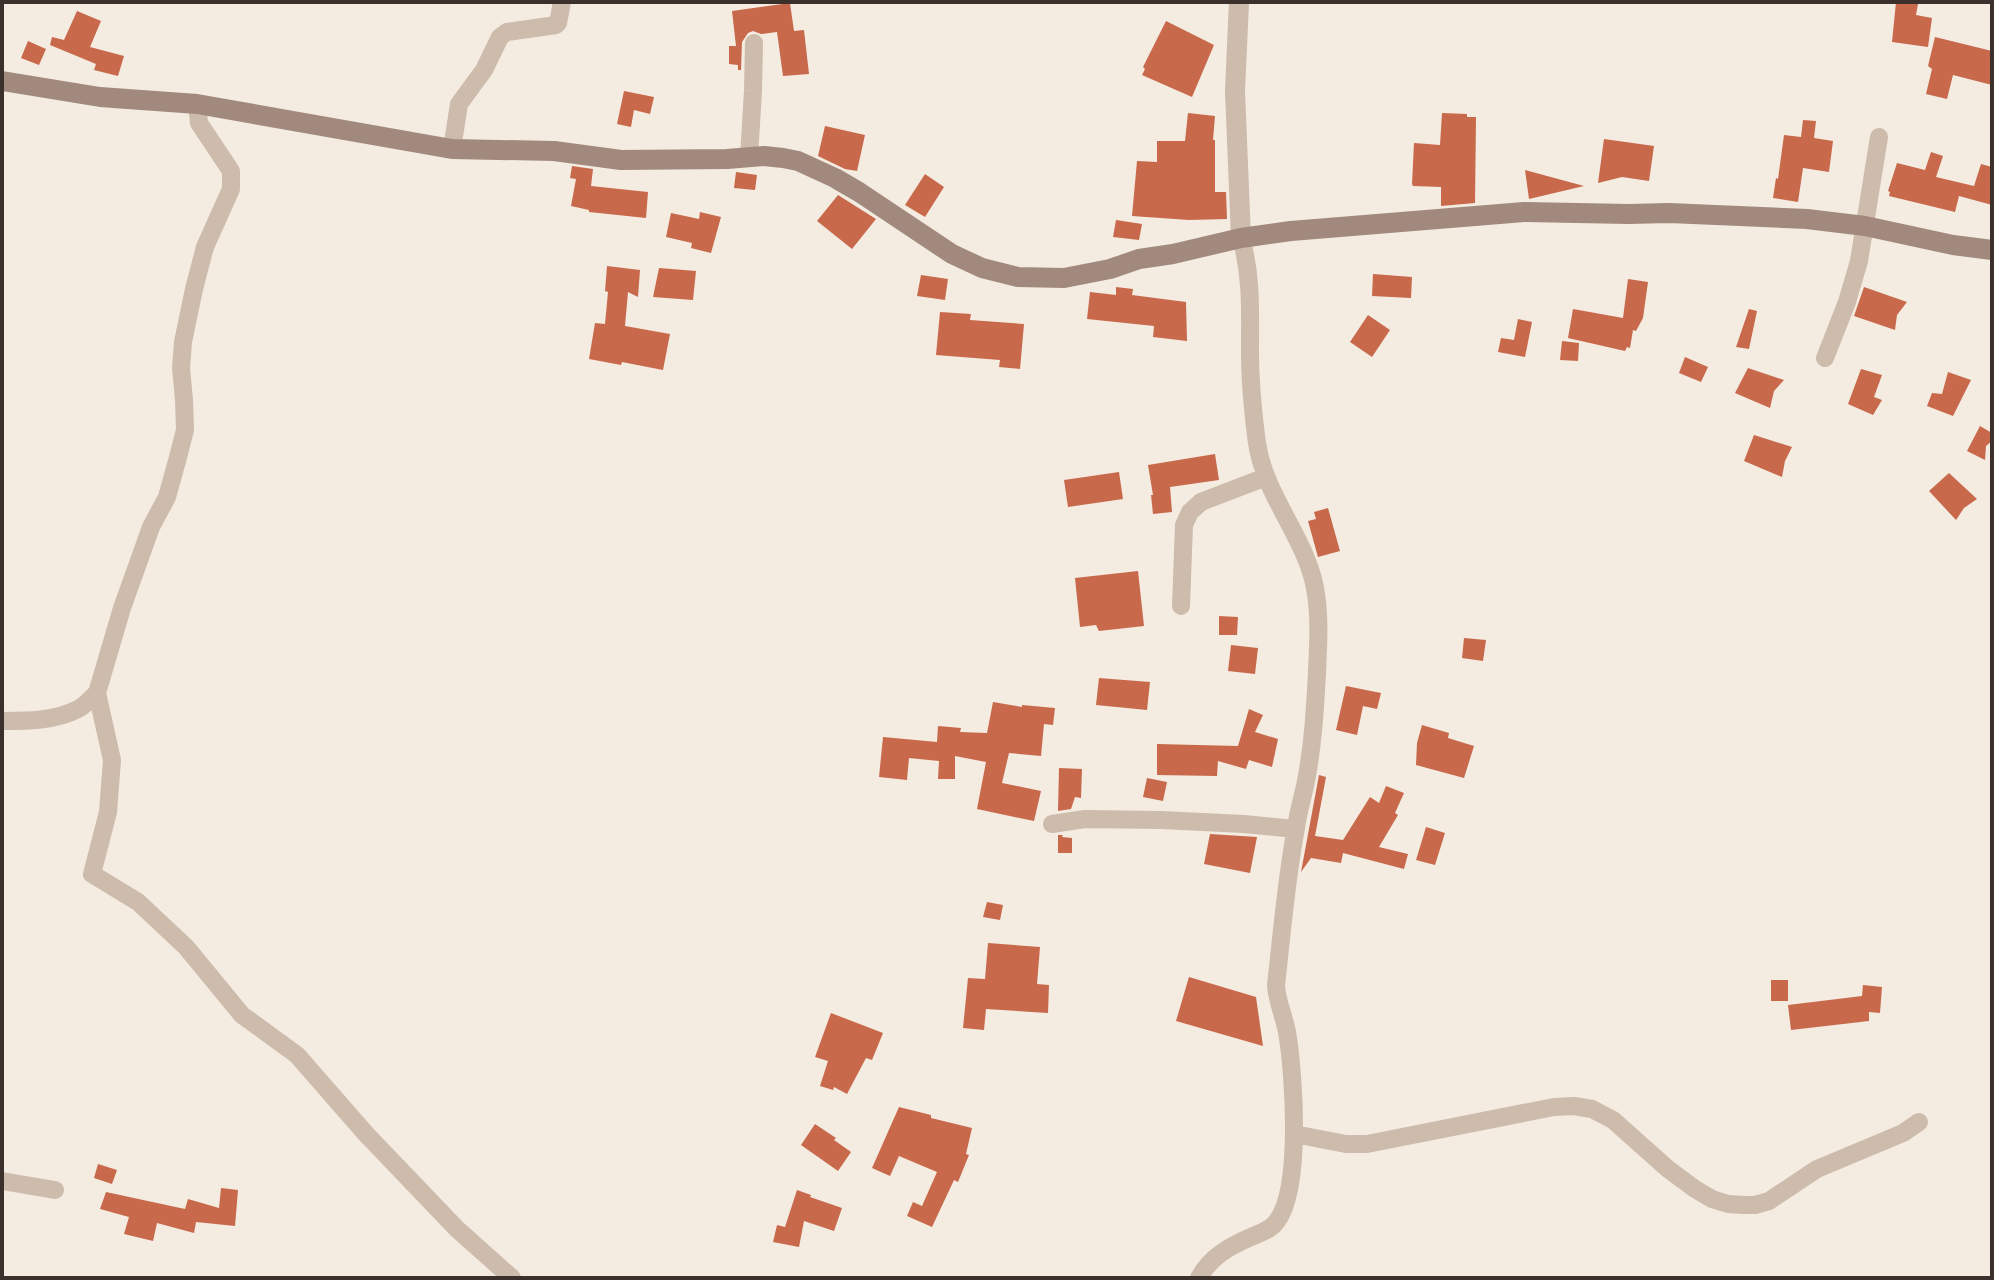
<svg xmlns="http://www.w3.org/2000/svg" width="1994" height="1280" viewBox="0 0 1994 1280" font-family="Signika,sans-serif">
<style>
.building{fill:#c8694b}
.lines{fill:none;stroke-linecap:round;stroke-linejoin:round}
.minor{stroke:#cdbbac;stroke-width:18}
.tertiary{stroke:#cdbbac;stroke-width:20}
.secondary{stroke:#a18a7d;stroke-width:20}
</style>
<rect width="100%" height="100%" fill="#f4ebe1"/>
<path class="building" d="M1896 2 1918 4 1916 15 1932 18 1928 47 1892 42Z
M790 3 794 31 804 30 809 74 783 76 777 32 761 34 753 31 748 33 742 42 741 70H738V65L729 64V46H736L732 11Z
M77 11 101 21 90 47 124 56 118 76 94 70 96 64 50 45 52 37 64 40Z
M1166 21 1214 45 1192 97 1142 75 1145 69 1143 67Z
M1935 37 1992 51V85L1953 75 1947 99 1926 94 1932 69 1928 66Z
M28 41 46 49 39 65 21 58Z
M624 91 654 97 650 114 634 110 631 127 617 124Z
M1188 113 1215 116 1213 140H1215V192H1226L1227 219 1189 220 1132 216 1137 161 1157 162V141H1185Z
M1442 113 1467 114V117H1476L1475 203 1441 206V187L1413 186 1412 184 1414 143 1440 145Z
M1803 120 1816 121 1814 138 1833 141 1829 172 1803 168 1798 202 1773 198 1776 178 1778 179 1784 135 1801 137Z
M825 126 865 135 857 171 845 169 818 156Z
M1604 139 1654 146 1649 181 1622 177 1598 183Z
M1931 152 1943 156 1936 177 1974 186 1981 164 1992 167V205L1959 196 1955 212 1889 196 1890 192 1888 191 1897 163 1925 170Z
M572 166 593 169 591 186 648 192 646 218 589 212V210L571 206 576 179 570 178Z
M1525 170 1584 186 1529 199Z
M736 172 757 175 755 190 734 188Z
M925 174 944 187 925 217 905 205Z
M838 195 876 219 852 249 817 221Z
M700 212 721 217 711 253 691 248 692 243 666 237 671 213 699 219Z
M1116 220 1142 224 1139 240 1113 237Z
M607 266 640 270 638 297 628 292 625 326 670 334 663 370 622 362 621 365 589 359 595 323 605 324 608 292 605 291Z
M659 268 696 271 693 300 653 297Z
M1373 274 1412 277 1411 298 1372 296Z
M921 275 948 279 945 300 917 296Z
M1628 279 1648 282 1643 318 1636 331 1633 330 1630 348 1627 347 1625 351 1568 338 1573 309 1623 318Z
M1116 287 1133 289 1132 295 1186 302 1187 341 1153 337 1154 326 1087 319 1090 292 1116 295Z
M1864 287 1907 302 1897 315 1895 330 1854 316Z
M1749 309 1757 311 1749 349 1736 347Z
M940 312 971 314 970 320 1024 324 1020 369 999 367 1000 360 936 355Z
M1368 315 1390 330 1372 357 1350 342Z
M1518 319 1532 322 1525 357 1498 352 1501 338 1514 340Z
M1562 341 1579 343 1578 361 1560 360Z
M1685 357 1708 367 1701 382 1679 373Z
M1748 368 1784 380 1774 391 1770 408 1735 393Z
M1861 369 1882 375 1874 397 1882 400 1873 415 1848 404Z
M1948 372 1971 380 1953 416 1927 406 1932 393 1942 394Z
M1980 426 1992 433V441L1986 446 1985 460 1967 451Z
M1754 435 1792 447 1785 461 1782 477 1744 461Z
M1215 454 1219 480 1170 487 1172 512 1153 514 1151 495H1153L1148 465Z
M1119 472 1123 499 1068 507 1064 480Z
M1949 473 1977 499 1964 508 1956 520 1929 491Z
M1328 508 1340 551 1318 557 1308 521 1316 519 1314 512Z
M1138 571 1144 626 1099 631 1096 625 1080 627 1075 578Z
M1219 616 1238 617 1237 635H1219Z
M1464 638 1486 640 1483 661 1462 658Z
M1231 645 1258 648 1255 674 1228 671Z
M1099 678 1150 682 1147 710 1096 705Z
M1346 686 1381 693 1377 709 1363 706 1357 735 1336 730Z
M993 702 1022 707V705L1055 708 1053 725 1044 724 1041 756 1009 753 1002 783 1041 791 1034 821 977 809 986 762 955 756V779H938L939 761 909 758 907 780 879 777 883 737 937 742 938 726 961 728 960 732 987 733Z
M1249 709 1263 715 1255 732 1278 739 1272 767 1249 760 1246 769 1218 761 1217 776 1157 775V744L1238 746Z
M1422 725 1449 733 1448 738 1474 746 1464 778 1416 765 1417 743Z
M1059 768 1082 769 1081 798 1075 797 1071 809 1058 811Z
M1319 775 1326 777 1315 836 1343 840 1370 797 1379 803 1386 786 1404 793 1395 813 1398 815 1379 847 1408 854 1404 869 1343 853 1341 863 1311 858 1301 872Z
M1147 778 1167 782 1163 801 1143 797Z
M1426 827 1445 833 1435 865 1416 860Z
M1210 834 1257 837 1250 873 1204 864Z
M1058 835H1063L1062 837 1072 838V853H1058Z
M987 902 1003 905 1000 920 983 917Z
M988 943 1040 947 1037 984 1049 985 1048 1013 986 1009 984 1030 963 1028 968 978 985 979Z
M1189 977 1256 997 1263 1046 1176 1021Z
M1771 980H1788V1001H1771Z
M1863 985 1882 987 1880 1013 1869 1012V1021L1791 1030 1788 1005 1862 996Z
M831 1013 883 1033 872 1060 866 1058 847 1094 834 1087 833 1090 820 1086 828 1061 815 1057Z
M899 1107 931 1115V1118L972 1128 966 1154 969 1155 958 1182 954 1180 932 1227 907 1216 913 1202 922 1206 937 1172 899 1156 890 1176 872 1168Z
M815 1124 836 1138 834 1140 851 1152 838 1171 801 1145Z
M98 1164 117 1170 112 1184 94 1178Z
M221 1188 238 1190 235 1226 196 1222 194 1233 157 1223 153 1241 124 1234 129 1217 100 1209 106 1192 185 1209 188 1199 219 1208Z
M797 1190 811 1195 810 1197 842 1208 834 1231 804 1221 799 1247 773 1242 777 1225 785 1227Z"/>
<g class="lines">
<path class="minor" d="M197 104 199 123 231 171V189L205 247 194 289 183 342 181 368 184 400 185 430 177 461 167 497 151 527 122 608 97 693 112 760 108 812 92 874 138 902 186 947 242 1015 297 1055 366 1134 457 1229 512 1278
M452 149 459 104 484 70 500 37 507 32 556 25 558 23 562 2
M749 157 753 91 754 43
M1825 358 1847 302 1859 261 1879 137
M1181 606 1184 525 1190 512 1201 502 1266 477
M2 721C27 721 55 721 78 709 85 706 91 698 97 693
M1052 824 1085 819 1161 820 1244 824 1295 829
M1294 1134 1346 1144H1367L1554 1107 1574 1106 1592 1109 1613 1120 1668 1169 1695 1189 1712 1199 1728 1204 1743 1205H1755L1769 1201 1817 1169 1903 1133 1919 1122
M2 1181 55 1190
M1199 1278C1210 1257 1230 1246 1251 1237 1260 1233 1271 1230 1277 1221 1302 1188 1294 1073 1287 1032 1284 1016 1277 1002 1276 985 1282 933 1286 880 1296 828 1298 812 1303 797 1306 781 1313 745 1315 709 1317 673 1318 647 1320 620 1316 594 1309 541 1265 498 1257 443 1253 413 1250 382 1250 352 1250 313 1252 276 1241 238"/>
<path class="tertiary" d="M1239 2 1235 91 1241 238"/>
<path class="secondary" d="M2 81 100 97 197 104 452 149 554 151 621 160 727 159 764 156 783 158 798 161 835 178 859 192 952 254 982 268 1018 277 1064 278 1110 269 1139 259 1173 254 1241 238 1291 231 1524 212 1629 214 1669 213 1807 219 1865 226 1953 245 1992 250"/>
</g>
<rect width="1994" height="1280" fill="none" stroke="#3b302b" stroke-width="8"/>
</svg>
